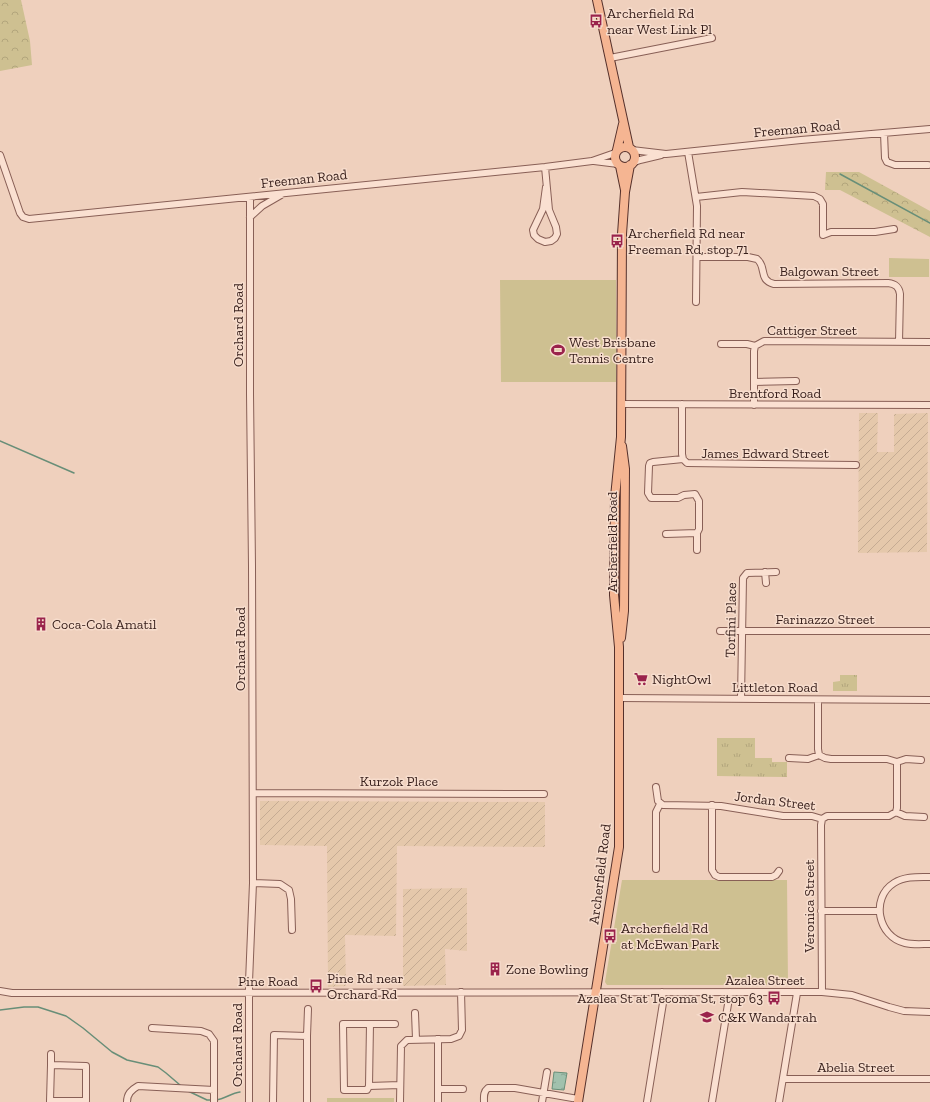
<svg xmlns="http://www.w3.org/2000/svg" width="930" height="1102" viewBox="0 0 930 1102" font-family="'Zilla Slab',serif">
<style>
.farmland{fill:url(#farmland-furrows)}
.grass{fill:url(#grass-tufts)}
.forest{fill:url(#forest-crowns)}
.green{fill:#cec091}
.water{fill:url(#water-ripples);stroke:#688e78}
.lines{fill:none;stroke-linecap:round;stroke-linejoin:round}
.stream{stroke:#688e78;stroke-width:1.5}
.minor-casing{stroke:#885f56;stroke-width:8}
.major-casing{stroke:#55302b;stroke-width:10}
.minor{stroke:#fae0d1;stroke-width:6}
.major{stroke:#f5b592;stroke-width:8}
.labels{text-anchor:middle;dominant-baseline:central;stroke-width:3;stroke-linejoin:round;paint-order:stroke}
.poi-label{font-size:14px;fill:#371f1b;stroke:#f7ddcd;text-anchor:start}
.street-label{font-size:14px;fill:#371f1b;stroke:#f7ddcd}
</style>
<defs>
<pattern id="farmland-furrows" width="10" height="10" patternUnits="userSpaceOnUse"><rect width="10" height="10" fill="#e5c8ab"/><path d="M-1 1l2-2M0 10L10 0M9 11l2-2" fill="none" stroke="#c5ab93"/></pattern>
<pattern id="grass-tufts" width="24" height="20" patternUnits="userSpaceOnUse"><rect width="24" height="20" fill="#cec091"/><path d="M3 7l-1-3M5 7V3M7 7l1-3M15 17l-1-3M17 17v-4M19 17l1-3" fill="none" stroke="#b2a57c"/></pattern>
<pattern id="forest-crowns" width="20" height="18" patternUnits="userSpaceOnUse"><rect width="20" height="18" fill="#cec091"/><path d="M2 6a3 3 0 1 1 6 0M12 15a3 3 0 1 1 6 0" fill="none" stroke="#b2a57c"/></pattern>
<pattern id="water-ripples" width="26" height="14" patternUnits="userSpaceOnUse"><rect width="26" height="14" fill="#a1c1ad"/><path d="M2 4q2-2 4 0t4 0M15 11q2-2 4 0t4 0" fill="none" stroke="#8ba594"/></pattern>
</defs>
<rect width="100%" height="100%" fill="#efd0bd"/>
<path class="farmland" d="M859 413H878L877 452H894V414L928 413 927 552 858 553Z
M260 801 545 802V847L397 846 396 936 345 935 346 986 328 987 327 846 260 845Z
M467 888V951L445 949 446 985 403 986V889Z"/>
<path class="grass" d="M840 675H857V691H833V682L840 681Z
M717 738H755V758H772V762H787V777L717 776Z"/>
<path class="forest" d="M0 0H21L30 41 32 65 0 71Z
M826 172H859L930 211V237L840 190H825Z"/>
<path class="green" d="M889 258 929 259V277H889Z
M500 280H616V382H501Z
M622 880H787L788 985H607L605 982Z
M327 1098H394V1102H327Z"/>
<path class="water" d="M554 1072 567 1073 564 1090 552 1089Z"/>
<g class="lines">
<path class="stream" d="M840 174 930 223
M0 441 74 473
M0 1010 24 1007H38L66 1016 83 1028 112 1052 127 1060 158 1067 166 1073 180 1085
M188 1091 207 1100H212
M216 1100C225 1099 231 1093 240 1092"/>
<g class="minor-casing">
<path id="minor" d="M610 58 712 38
M884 133 885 158 887 162 895 165H928
M632 150 666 154 801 140 930 129
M688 152 697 206 696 302
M0 155 20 213 23 217 29 219 545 167 592 161 615 153
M594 161 618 164
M632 163 640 160 661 155
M545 167 549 210 556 227 557 234 555 238 551 241 545 242 538 239 534 235 533 230 543 209 546 187
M696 197 742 192 814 196 820 199 823 204V235L831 232H875L894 229
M250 217 262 206 281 195
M697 257H748L757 259C767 267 758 280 774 284L888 283C896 284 899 287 900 294L899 342
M721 344H747L755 346
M754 382 796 381
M621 404 930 405
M682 404V454L683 459 687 463 856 465
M754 405V351L755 346 764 341 930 342
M697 533V550
M666 534 697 533 699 529V501L695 494 684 495 678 498H651L648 493 649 466 650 463 653 462 683 459
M765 572 766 583
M720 631H930
M620 698 930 700
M741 699 743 578 747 573 776 572
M818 700V749L819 755
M789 758 808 759 819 755 825 758 831 759H887L897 762 906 759 921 760
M656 787 658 801 663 805 721 806 783 816H812L822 819 827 816H889L896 812 905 816 924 817
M253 793 544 794
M712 805V870L715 875 719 877H772L776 875 779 871
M896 812 897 808V762
M656 869V812L660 804
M930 877C918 877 905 876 894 883 870 898 878 937 905 943 913 945 922 944 930 944
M253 883 280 884 289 890 291 899 292 930
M821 911H879
M0 991 12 993 822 992 852 995 889 1007 904 1011 930 1012
M822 992 821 825 822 819
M415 1013 416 1039
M370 1024H395
M152 1028 201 1031 209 1034 214 1041V1102
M307 1036 308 1009
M438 1039V1102
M51 1065V1054
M783 1079H930
M369 1086 367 1090H344L343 1024H370L369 1086 400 1085
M438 1089H463
M50 1102V1101L51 1065 86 1066V1101H50
M127 1102C127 1094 131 1090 138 1086L214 1090
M249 1102V982L253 883 252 566 250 394V197
M273 1102 274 1035 307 1036V1102
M400 1102 401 1046 407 1040 451 1039 459 1036 462 1030 461 992
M484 1102C484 1097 483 1092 488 1088H515L578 1099
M542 1102 547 1072
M647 1102 663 1003 662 992
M712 1102 730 992
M779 1102 797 993"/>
</g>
<g class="major-casing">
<path id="major" d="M597 0 629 147
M615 157a10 10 0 1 1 20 0a10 10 0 1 1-20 0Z
M617 150 623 124
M620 166 625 190
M621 638 624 611 625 469 622 446
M578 1102 619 847V647L614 595 615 497 621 437 622 234 625 192 630 165"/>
</g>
<use href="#minor" class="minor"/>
<use href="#major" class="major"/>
</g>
<defs>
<g id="bus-bare" transform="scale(1.08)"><path d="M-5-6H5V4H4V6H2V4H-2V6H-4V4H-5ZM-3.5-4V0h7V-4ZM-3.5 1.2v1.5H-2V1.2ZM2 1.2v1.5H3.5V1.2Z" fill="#9a234c" stroke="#f7ddcd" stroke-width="2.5" paint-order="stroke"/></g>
<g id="stadium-bare" transform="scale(1.08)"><path d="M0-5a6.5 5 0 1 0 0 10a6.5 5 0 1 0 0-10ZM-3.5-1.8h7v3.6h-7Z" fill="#9a234c" stroke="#f7ddcd" stroke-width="2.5" paint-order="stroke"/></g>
<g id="building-bare" transform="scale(1.08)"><path d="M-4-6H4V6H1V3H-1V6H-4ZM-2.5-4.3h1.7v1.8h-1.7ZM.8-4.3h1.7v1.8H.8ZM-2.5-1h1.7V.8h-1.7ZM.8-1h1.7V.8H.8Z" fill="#9a234c" stroke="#f7ddcd" stroke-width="2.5" paint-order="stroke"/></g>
<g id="supermarket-bare" transform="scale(1.08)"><path d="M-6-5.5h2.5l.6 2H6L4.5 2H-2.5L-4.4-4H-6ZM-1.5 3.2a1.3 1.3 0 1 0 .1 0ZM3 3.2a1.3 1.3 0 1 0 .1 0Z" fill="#9a234c" stroke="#f7ddcd" stroke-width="2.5" paint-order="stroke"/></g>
<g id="school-bare" transform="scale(1.08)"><path d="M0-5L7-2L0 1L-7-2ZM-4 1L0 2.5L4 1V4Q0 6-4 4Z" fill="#9a234c" stroke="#f7ddcd" stroke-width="2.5" paint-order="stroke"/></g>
</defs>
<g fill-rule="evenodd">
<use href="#bus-bare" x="596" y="21"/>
<use href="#bus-bare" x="617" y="241"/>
<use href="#stadium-bare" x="558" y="350"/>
<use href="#building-bare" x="41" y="624"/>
<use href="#supermarket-bare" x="641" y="679"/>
<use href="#bus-bare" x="610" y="936"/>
<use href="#building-bare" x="495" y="969"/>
<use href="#bus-bare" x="316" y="986"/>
<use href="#bus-bare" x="774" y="998"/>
<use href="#school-bare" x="707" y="1017"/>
</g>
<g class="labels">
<g class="poi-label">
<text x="607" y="13">Archerfield Rd<tspan x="607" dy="16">near West Link Pl</tspan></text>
<text x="628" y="233">Archerfield Rd near<tspan x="628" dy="16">Freeman Rd, stop 71</tspan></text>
<text x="569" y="342">West Brisbane<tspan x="569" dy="16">Tennis Centre</tspan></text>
<text x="52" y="624">Coca-Cola Amatil</text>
<text x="652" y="679">NightOwl</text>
<text x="621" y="928">Archerfield Rd<tspan x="621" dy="16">at McEwan Park</tspan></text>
<text x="506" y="969">Zone Bowling</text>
<text x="327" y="978">Pine Rd near<tspan x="327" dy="16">Orchard Rd</tspan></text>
<text x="763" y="998" text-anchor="end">Azalea St at Tecoma St, stop 63</text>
<text x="718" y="1017">C&amp;K Wandarrah</text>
</g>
<g class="street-label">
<text transform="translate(797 129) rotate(-5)">Freeman Road</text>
<text transform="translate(304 179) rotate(-6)">Freeman Road</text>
<text x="829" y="271">Balgowan Street</text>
<text transform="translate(238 325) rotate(-90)">Orchard Road</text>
<text x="812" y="330">Cattiger Street</text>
<text x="775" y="393">Brentford Road</text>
<text x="765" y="453">James Edward Street</text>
<text transform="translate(612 542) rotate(-90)">Archerfield Road</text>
<text x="825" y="619">Farinazzo Street</text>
<text transform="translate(731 620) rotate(-89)">Torfini Place</text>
<text transform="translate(240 649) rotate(-90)">Orchard Road</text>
<text x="775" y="687">Littleton Road</text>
<text x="399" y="781">Kurzok Place</text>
<text transform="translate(775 801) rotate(7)">Jordan Street</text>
<text transform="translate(600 874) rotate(-83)">Archerfield Road</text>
<text transform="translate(809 906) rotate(-90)">Veronica Street</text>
<text x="765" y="980">Azalea Street</text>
<text x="268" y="981">Pine Road</text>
<text transform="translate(237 1045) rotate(-90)">Orchard Road</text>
<text x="856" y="1067">Abelia Street</text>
</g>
</g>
</svg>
